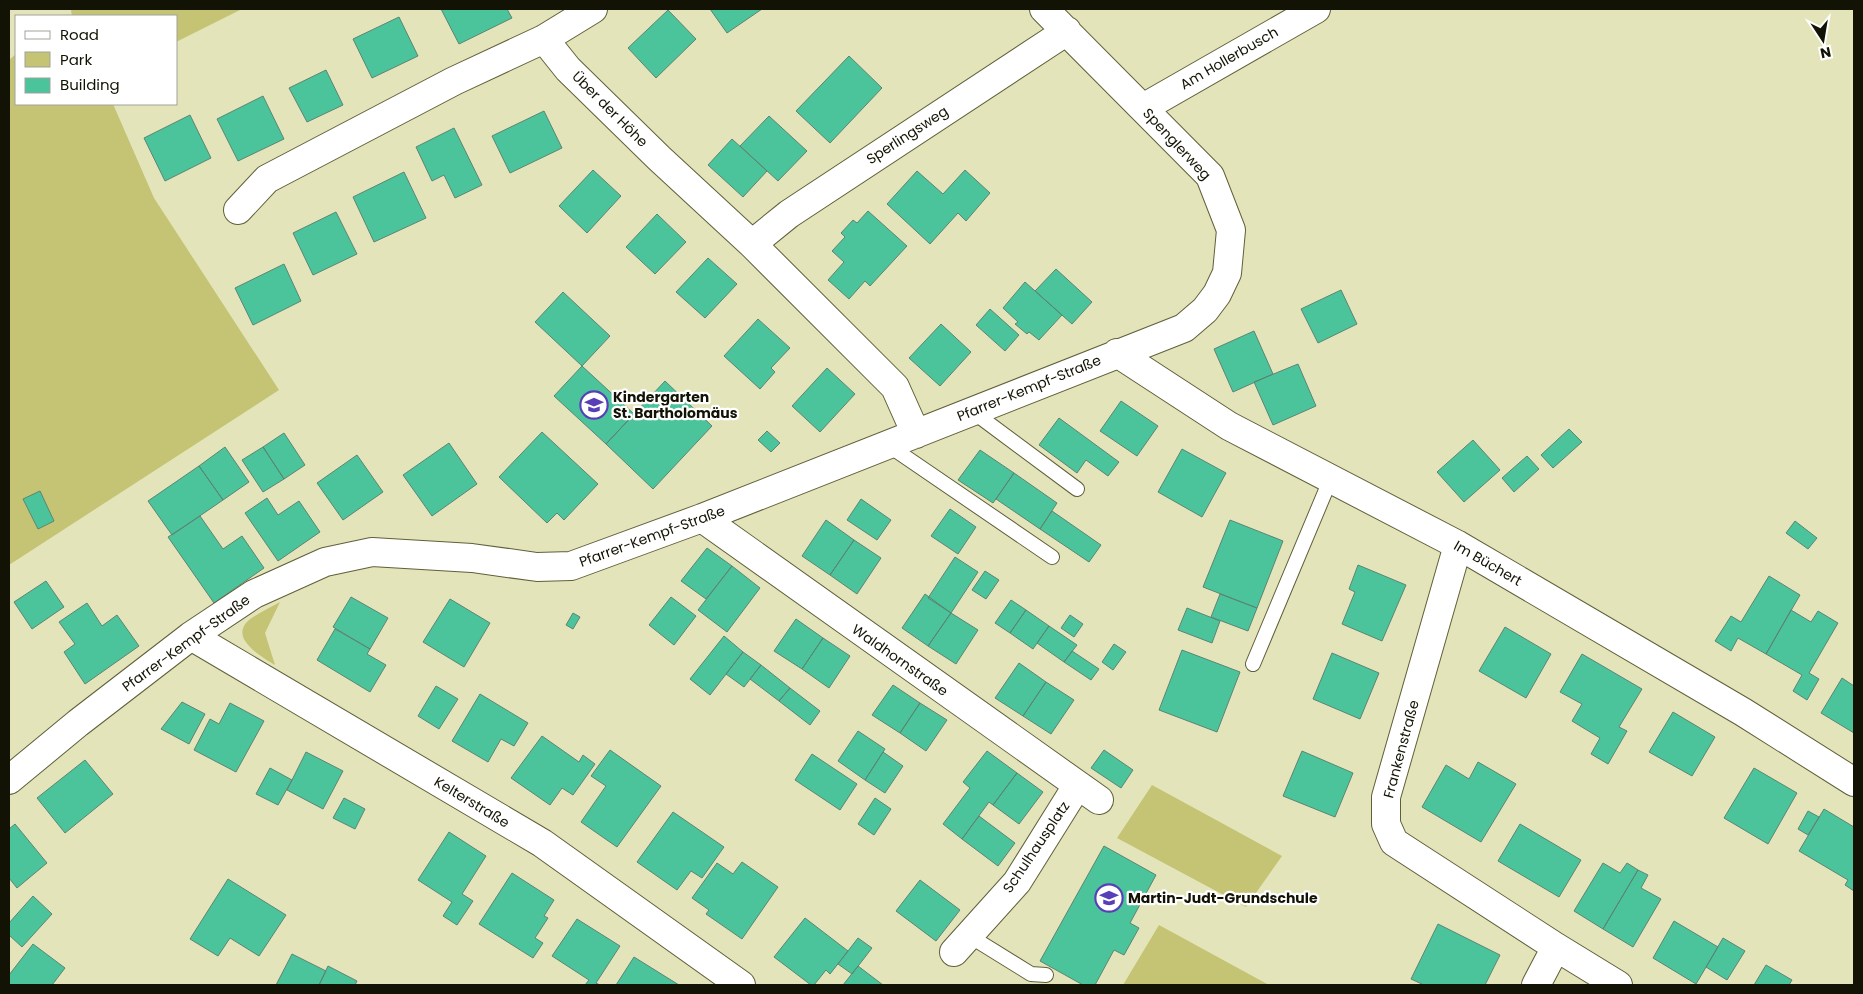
<svg xmlns="http://www.w3.org/2000/svg" width="1863" height="994" viewBox="0 0 1863 994" font-family="Poppins,sans-serif">
<style>
.green{fill:#c5c374}
.building{fill:#4cc49b;stroke:#5a8573}
.lines{fill:none;stroke-linecap:round;stroke-linejoin:round}
.lane-casing{stroke:#605f3a;stroke-width:16}
.street-casing{stroke:#605f3a;stroke-width:30}
.lane{stroke:#fff;stroke-width:14}
.street{stroke:#fff;stroke-width:28}
.labels{text-anchor:middle;dominant-baseline:central;stroke-width:4.5;stroke-linejoin:round;paint-order:stroke}
.street-label{font-size:14px;fill:#131305;stroke:#fff}
.poi-label{font-size:14px;font-weight:bold;fill:#131305;stroke:#fff;text-anchor:start}
</style>
<rect width="100%" height="100%" fill="#e4e4ba"/>
<path class="green" d="M74 9H242L176 42V16H72L71 10Z
M16 54V104H113L154 198 279 390 9 565V60Z
M280 602 265 633 275 665C262 657 228 638 249 620 258 613 270 608 280 602Z
M1152 785 1282 856 1246 907 1117 838Z
M1159 925 1269 985H1123Z"/>
<path class="building" d="M441 9H507L512 18 459 44Z
M710 9H762L727 33Z
M668 10 696 39 656 78 628 48Z
M399 17 418 56 372 78 353 39Z
M849 56 882 88 830 143 796 111Z
M326 70 343 105 307 122 289 88Z
M263 96 284 139 238 161 217 119Z
M544 111 562 148 510 173 492 136Z
M190 115 211 158 165 181 144 138Z
M769 116 807 151 778 181 740 146Z
M454 128 482 185 455 198 444 175 432 181 416 147Z
M732 139 767 171 743 197 708 165Z
M593 170 621 196 587 233 559 206Z
M965 170 990 193 966 221 958 213 930 244 887 204 917 171 943 194Z
M404 172 426 218 374 242 353 197Z
M868 211 907 246 870 286 865 281 849 299 828 280 844 262 832 251 845 237 841 233 853 220 857 223Z
M336 212 357 254 313 275 293 233Z
M657 214 686 242 655 274 626 247Z
M708 258 737 284 705 318 676 292Z
M284 264 301 301 253 325 235 288Z
M1056 269 1092 302 1072 324 1035 291Z
M1025 282 1062 315 1039 340 1029 332 1027 334 1015 324 1018 322 1003 308Z
M1341 290 1357 324 1318 343 1301 309Z
M563 292 610 336 582 366 535 322Z
M990 309 1019 335 1005 351 976 325Z
M758 319 790 348 771 368 775 372 760 389 724 356Z
M941 324 971 352 940 386 909 358Z
M1254 331 1273 374 1233 392 1214 349Z
M1298 364 1316 406 1273 425 1254 382Z
M582 366 634 414 606 444 554 396Z
M827 368 855 394 820 432 792 406Z
M665 381 712 426 653 489 606 444Z
M1121 401 1158 426 1137 456 1100 431Z
M1059 418 1119 462 1108 476 1086 460 1077 473 1039 445Z
M1569 429 1582 442 1553 468 1541 455Z
M767 431 780 443 771 452 758 440Z
M542 432 598 484 564 520 557 513 547 523 499 477Z
M284 433 305 465 284 479 263 447Z
M1473 440 1500 470 1464 502 1437 472Z
M449 443 477 484 432 516 403 475Z
M225 447 249 482 223 500 199 466Z
M263 447 284 479 263 492 242 460Z
M1182 449 1226 473 1202 517 1158 492Z
M980 450 1014 473 993 503 958 480Z
M357 455 383 492 343 520 317 483Z
M1527 456 1539 469 1514 492 1502 478Z
M199 466 223 500 172 535 148 501Z
M1014 473 1057 503 1040 529 996 499Z
M40 491 54 521 38 529 23 499Z
M267 498 278 515 299 501 320 532 278 561 245 513Z
M861 499 891 520 877 540 847 520Z
M950 509 976 527 958 554 931 536Z
M1052 511 1101 545 1089 562 1040 529Z
M200 516 223 549 242 536 264 568 214 603 168 537Z
M826 520 854 540 830 575 802 556Z
M1230 520 1283 541 1257 608 1203 587Z
M1795 521 1817 538 1808 549 1786 533Z
M854 540 881 558 857 594 830 575Z
M707 548 732 566 706 599 681 581Z
M955 557 978 572 951 613 928 598Z
M1358 565 1406 585 1382 641 1342 624 1355 592 1349 589Z
M732 566 760 588 727 632 698 610Z
M985 571 999 580 986 599 972 590Z
M1769 576 1800 595 1766 654 1738 638 1731 651 1715 641 1731 616 1741 622Z
M46 581 64 607 32 629 14 602Z
M925 594 951 613 928 646 902 628Z
M1220 594 1257 608 1248 631 1211 617Z
M351 597 388 618 370 649 333 627Z
M671 597 696 616 674 645 649 625Z
M450 599 490 623 464 667 423 642Z
M1011 600 1026 610 1010 633 995 623Z
M87 603 102 626 117 615 139 646 85 684 64 652 75 644 59 622Z
M1187 608 1220 621 1212 643 1178 630Z
M1026 610 1049 626 1033 649 1010 633Z
M1791 610 1811 622 1818 611 1838 623 1809 673 1819 679 1807 700 1793 691 1802 675 1766 654Z
M573 613 580 617 573 629 566 625Z
M951 613 978 630 956 664 928 646Z
M1070 615 1083 624 1074 637 1061 628Z
M796 619 823 638 802 669 774 651Z
M1049 626 1077 645 1064 662 1037 643Z
M1505 627 1551 654 1526 698 1479 671Z
M335 629 370 649 367 654 386 665 370 692 317 660Z
M724 636 743 652 710 695 690 679Z
M823 638 850 656 829 688 802 669Z
M1114 644 1126 652 1113 670 1102 662Z
M1182 650 1240 672 1217 732 1159 710Z
M1072 651 1099 669 1091 680 1064 662Z
M743 652 761 665 744 687 726 674Z
M1332 653 1379 673 1360 719 1313 699Z
M1582 654 1642 689 1619 727 1627 731 1608 764 1591 754 1600 738 1572 721 1582 704 1560 692Z
M1019 663 1046 682 1023 716 995 698Z
M761 665 790 688 779 701 750 679Z
M1842 678 1854 686V733L1821 713Z
M1046 682 1074 700 1051 734 1023 716Z
M893 685 920 703 900 733 872 715Z
M436 686 458 699 439 729 418 716Z
M790 688 820 711 810 725 779 701Z
M480 694 528 723 514 746 501 739 488 762 452 741Z
M182 702 205 714 189 744 161 729Z
M230 703 264 721 236 772 194 750 210 719 219 724Z
M920 703 947 720 926 751 900 733Z
M1673 712 1715 737 1692 776 1649 752Z
M858 731 885 749 865 780 838 761Z
M542 736 579 762 583 755 595 764 573 795 562 788 550 805 511 778Z
M610 750 661 786 617 847 581 822 606 786 591 776Z
M1104 750 1133 770 1121 788 1091 768Z
M987 751 1017 773 993 805 989 802 962 839 943 824 970 788 963 782Z
M1302 751 1353 773 1335 817 1283 796Z
M306 752 343 771 323 809 287 790Z
M883 752 903 766 885 793 865 780Z
M812 754 857 784 840 810 795 780Z
M85 760 113 794 65 833 37 798Z
M1478 762 1516 784 1481 842 1422 807 1446 765 1469 779Z
M270 768 292 780 278 805 256 794Z
M1754 768 1797 793 1768 844 1724 818Z
M1017 773 1043 792 1019 824 993 805Z
M344 798 365 809 355 829 333 818Z
M875 798 891 809 874 835 858 824Z
M1824 809 1854 827V891L1845 885 1848 880 1799 851Z
M1808 811 1819 817 1808 835 1798 829Z
M673 812 724 847 702 878 691 871 677 890 637 862Z
M979 816 1015 843 998 866 962 839Z
M15 824 47 863 17 888 9 878V829Z
M1520 824 1581 860 1559 897 1498 861Z
M449 832 486 856 462 894 473 901 457 925 443 916 452 902 418 880Z
M1104 846 1156 875 1130 923 1139 928 1124 955 1114 950 1095 985H1083L1040 961Z
M742 862 778 887 742 939 706 914 709 910 692 898 717 863 733 874Z
M1603 863 1620 873 1627 863 1638 870 1603 929 1574 911Z
M1638 870 1648 875 1641 888 1661 899 1633 947 1603 929Z
M512 873 554 900 544 916 548 918 535 938 543 943 533 958 479 924Z
M228 879 286 915 259 956 230 938 218 956 190 939Z
M920 880 960 910 936 941 896 911Z
M33 896 52 914 22 947 9 935V923Z
M805 918 848 951 830 974 826 970 814 985H811L774 957Z
M577 919 620 946 596 983 600 985H585L589 980 552 956Z
M1674 921 1718 947 1696 984 1653 958Z
M1438 924 1500 955 1485 985H1424L1411 979Z
M858 938 872 948 852 974 838 964Z
M1723 938 1745 951 1727 980 1706 967Z
M33 944 65 968 52 985H9V975Z
M292 954 326 971 319 985H276Z
M634 957 679 985H616Z
M1766 965 1792 980 1789 985H1754Z
M328 966 357 981 355 985H319Z
M858 966 883 985H843Z"/>
<g class="lines">
<g class="lane-casing">
<path id="lane" d="M972 411 1077 489
M888 445 1052 557
M1253 664 1331 478
M968 935 1031 974 1046 975"/>
</g>
<g class="street-casing">
<path id="street" d="M544 39 568 69 659 158 752 244 895 387 916 434
M1143 108 1316 9
M238 210 267 179 454 81 544 39 593 9
M752 244 789 214 1067 31
M1117 353 1229 426 1458 545 1743 712 1854 782
M702 518 1099 800
M1458 545 1386 797V824L1394 842 1556 947 1618 985
M191 636 542 843 741 985
M9 780 78 723 191 636 254 594 325 562 372 552 472 558 537 567 571 566 702 518 1184 328 1205 310 1217 294 1227 273 1231 230 1210 176 1044 9
M954 952 1017 882 1077 786
M1536 985 1556 947"/>
</g>
<use href="#lane" class="lane"/>
<use href="#street" class="street"/>
</g>
<defs>
<g id="school-ring" transform="scale(1.4375)"><circle r="9.5" fill="#fff" stroke="#593fb7" stroke-width="1.5"/><path d="M0-5L7-2L0 1L-7-2ZM-4 1L0 2.5L4 1V4Q0 6-4 4Z" fill="#593fb7"/></g>
</defs>
<g fill-rule="evenodd">
<use href="#school-ring" x="594" y="405"/>
<use href="#school-ring" x="1109" y="898"/>
</g>
<g class="labels">
<g class="street-label">
<text transform="translate(1229 58) rotate(-30)">Am Hollerbusch</text>
<text transform="translate(610 109) rotate(45)">Über der Höhe</text>
<text transform="translate(907 135) rotate(-33)">Sperlingsweg</text>
<text transform="translate(1177 144) rotate(47)">Spenglerweg</text>
<text transform="translate(1029 388) rotate(-22)">Pfarrer-Kempf-Straße</text>
<text transform="translate(652 536) rotate(-20)">Pfarrer-Kempf-Straße</text>
<text transform="translate(1488 563) rotate(30)">Im Büchert</text>
<text transform="translate(186 643) rotate(-36)">Pfarrer-Kempf-Straße</text>
<text transform="translate(900 660) rotate(35)">Waldhornstraße</text>
<text transform="translate(1401 749) rotate(-75)">Frankenstraße</text>
<text transform="translate(472 802) rotate(31)">Kelterstraße</text>
<text transform="translate(1036 847) rotate(-56)">Schulhausplatz</text>
</g>
<g class="poi-label">
<text x="613" y="397">Kindergarten<tspan x="613" dy="16">St. Bartholomäus</tspan></text>
<text x="1128" y="898">Martin-Judt-Grundschule</text>
</g>
</g>
<rect width="1863" height="994" fill="none" stroke="#131305" stroke-width="20"/>
<rect x="15" y="15" width="162" height="90" fill="#ffffff" stroke="#a1a19b"/>
<rect x="25" y="31" width="25" height="8" fill="#ffffff" stroke="#a1a19b"/>
<text x="60" y="40" font-size="15" fill="#131305">Road</text>
<rect x="25" y="52" width="25" height="15" fill="#c5c374" stroke="#a1a19b"/>
<text x="60" y="65" font-size="15" fill="#131305">Park</text>
<rect x="25" y="78" width="25" height="15" fill="#4cc49b" stroke="#a1a19b"/>
<text x="60" y="90" font-size="15" fill="#131305">Building</text>
<g transform="translate(1823 40) rotate(168)" stroke="#ffffff" stroke-width="4" paint-order="stroke">
<path d="M0-4L9 19L0 12L-9 19Z" fill="#131305"/>
<text y="-8" font-size="14" font-weight="bold" text-anchor="middle" fill="#131305">N</text>
</g>
</svg>
